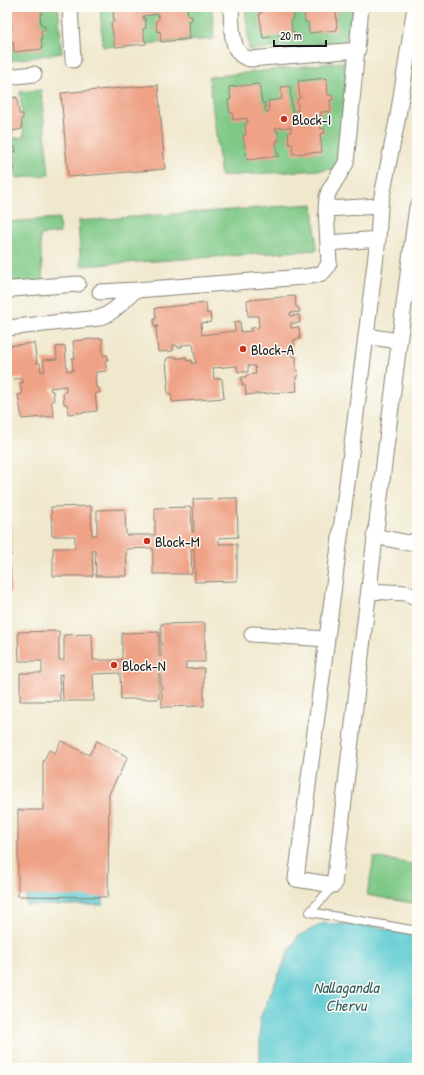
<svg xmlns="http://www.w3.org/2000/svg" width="424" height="1075" viewBox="0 0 424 1075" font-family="'Patrick Hand',sans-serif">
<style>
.green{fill:#7ec886;stroke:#4d7251}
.water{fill:#5dcbd1;stroke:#3c7476}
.building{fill:#efa286}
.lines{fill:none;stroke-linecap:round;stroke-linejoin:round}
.service-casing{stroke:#868274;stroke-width:10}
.minor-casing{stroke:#868274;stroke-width:17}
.service{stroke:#fff;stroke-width:8}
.minor{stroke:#fff;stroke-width:15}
.poi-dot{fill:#c8321e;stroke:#fdfcf7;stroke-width:1.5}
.labels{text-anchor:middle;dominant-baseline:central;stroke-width:3;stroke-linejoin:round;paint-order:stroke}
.poi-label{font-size:15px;fill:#1c1c1c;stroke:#fdfcf7;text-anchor:start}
.water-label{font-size:16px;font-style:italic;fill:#366264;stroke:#fdfcf7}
</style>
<rect width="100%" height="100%" fill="#fdfcf7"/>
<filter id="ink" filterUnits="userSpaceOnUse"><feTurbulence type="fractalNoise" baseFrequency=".025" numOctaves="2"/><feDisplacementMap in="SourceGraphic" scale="8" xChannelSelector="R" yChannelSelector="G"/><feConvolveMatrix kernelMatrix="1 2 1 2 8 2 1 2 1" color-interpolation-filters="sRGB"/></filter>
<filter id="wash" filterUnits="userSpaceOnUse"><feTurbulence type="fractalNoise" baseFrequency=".012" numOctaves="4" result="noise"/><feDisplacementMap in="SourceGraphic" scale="16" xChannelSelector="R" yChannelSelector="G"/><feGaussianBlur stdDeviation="0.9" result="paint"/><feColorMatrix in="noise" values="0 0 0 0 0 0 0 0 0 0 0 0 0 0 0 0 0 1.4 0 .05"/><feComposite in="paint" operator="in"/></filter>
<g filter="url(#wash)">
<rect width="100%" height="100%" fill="#f0e8cd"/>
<path class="green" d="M7 7H58L62 53 7 61Z
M100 7H212L214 39 103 47Z
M245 7H354L350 43 249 50Z
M350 61 337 169 221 176 209 77Z
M41 90 49 175 16 178 12 138 24 137 20 92Z
M313 204 317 250 81 266 78 221Z
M59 218 60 233 40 235 43 282 7 285V222Z
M374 857 417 865V904L367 895Z"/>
<path class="water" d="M26 877H103V905H26Z
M324 923 372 926 417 936V1068H260V1018L289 951 298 936Z"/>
<g id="blocks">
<path class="building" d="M7 7H13V9L19 8 18 7H54V8L41 9 42 14 40 15 41 26H45V30L41 31 42 49 14 52 13 41 10 42 9 31 12 29 11 24H7Z
M115 7H187L188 16H192V20L188 21 189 39 161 42 160 31 157 32 156 21 159 19 158 14 143 16V19L145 18 146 28 143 29 145 41H146V44L115 47 111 23 114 22 113 11H115Z
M261 7H291V10H293L294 19H291L292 32H294V34L263 38 259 13H262Z
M306 7H340V12H336L337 30 309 33 308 22H305L304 12 306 10Z
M327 78 328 95H332L333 100H330L331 111 321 112V117H320L321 129 324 128 325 133 320 134 322 152 293 154 292 144H289L288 133 291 132V127L275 128 276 131H278L279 141H276L277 154H279V156L247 160 243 135H246L245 124 248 123 247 118 233 120 232 112 230 113 228 100 231 99 229 87 259 84 262 103H265L266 112H269L268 101 282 99 281 87 290 86 292 111H298L297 99 300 98 298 81Z
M158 85 165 169 68 177 61 93Z
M17 97 19 114H23V118L21 119 22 129 12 131V136H10L11 147H15L16 152H11L13 170 7 171V98Z
M295 296 296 307H298L300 312 290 313V316L299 315 300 323H291V328L299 327 300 339 294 340V345L292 347 293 356H296V371L297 370 298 377H296L297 391 246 395 245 385H242L241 377H246V375L256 374 255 366H248V372H238L237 366 213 368 214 379 221 378 222 379 224 398 172 402 171 394H168L167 384 168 383 166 361 167 358 177 357V359L186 357 187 361 192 360V363H196L193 344 182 345V347H177V345H173V351L158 352 156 328 158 326 154 327V319H156L155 308 206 303 207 314 210 313 211 322 201 323 202 335 235 331 234 322 240 321 241 332 251 331V328L259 327 258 316H248L247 300Z
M102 338 103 355H107L108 360H105L107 371 96 372V377H95L96 388H99L100 393H95L97 411 68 414 67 404H64L63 393 66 392V386L50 388 51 391H53L54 401H51L54 416 22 419 18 395 22 394 20 383H23L22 378 8 380 7 372V346L34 343 37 363H40L41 372 45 371 43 360 57 359 56 347 65 346 67 371H73L72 358H75L73 341Z
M237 498 238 537 219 538V544H237V581L195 582 194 549H191L192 574H153V548L126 549 127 576H96L95 550H92L93 576H53V548H75V536H52L51 507 91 506 92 535H97V510L125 509 126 535H155V508L191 507 192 532H194L193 499Z
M7 524H11V555H7Z
M7 564H10L11 592H7Z
M205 623V662H186V669L204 668V706L162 707 161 674H159V699H121L120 673 93 674 94 701H63L62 674 59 675 60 701H20V673H42V661H19L18 632 59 631V660H64V635L92 634 93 660H122V633L159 632V657H161V624Z
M61 741 89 755 97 741 128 757 109 794 108 897 18 896V810H43V762L49 750 55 753Z"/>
</g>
</g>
<g filter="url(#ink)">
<use href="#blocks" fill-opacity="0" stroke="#868274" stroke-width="1"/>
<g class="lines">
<g class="service-casing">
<path id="service" d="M334 885 310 912 417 931"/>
</g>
<g class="minor-casing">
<path id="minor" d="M70 7 73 60
M231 7C232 20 230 46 241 55 243 57 247 58 250 59L358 50
M415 7 398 116 380 206 378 239 366 336 296 879 334 885C361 659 386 432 417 207
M7 77 34 74
M326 209 380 206
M329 243 378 239
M7 292 12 289 78 284
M100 292 136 290
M7 328 99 318C115 313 124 299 136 290L303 277C316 275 324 276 329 263L326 209 327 197 329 191 346 163 361 7
M366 336 398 341
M374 536 409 543 417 540
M369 591 406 593 417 598
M252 634 327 639"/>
</g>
<use href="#service" class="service"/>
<use href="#minor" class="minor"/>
</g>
</g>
<g class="poi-dot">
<circle cx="284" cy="119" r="4"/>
<circle cx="243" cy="349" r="4"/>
<circle cx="147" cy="541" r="4"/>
<circle cx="114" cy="665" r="4"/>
</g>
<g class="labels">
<g class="poi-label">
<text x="292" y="119">Block-I</text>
<text x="251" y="349">Block-A</text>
<text x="155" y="541">Block-M</text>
<text x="122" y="665">Block-N</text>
</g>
<g class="water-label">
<text x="346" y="987">Nallagandla<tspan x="346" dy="18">Chervu</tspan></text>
</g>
</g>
<rect width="424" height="1075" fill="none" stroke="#fdfcf7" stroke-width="24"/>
<path d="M274 40v6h52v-6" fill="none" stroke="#1c1c1c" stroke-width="2"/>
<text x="280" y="40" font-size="12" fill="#1c1c1c" stroke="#fdfcf7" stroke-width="3" paint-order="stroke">20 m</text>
</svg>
